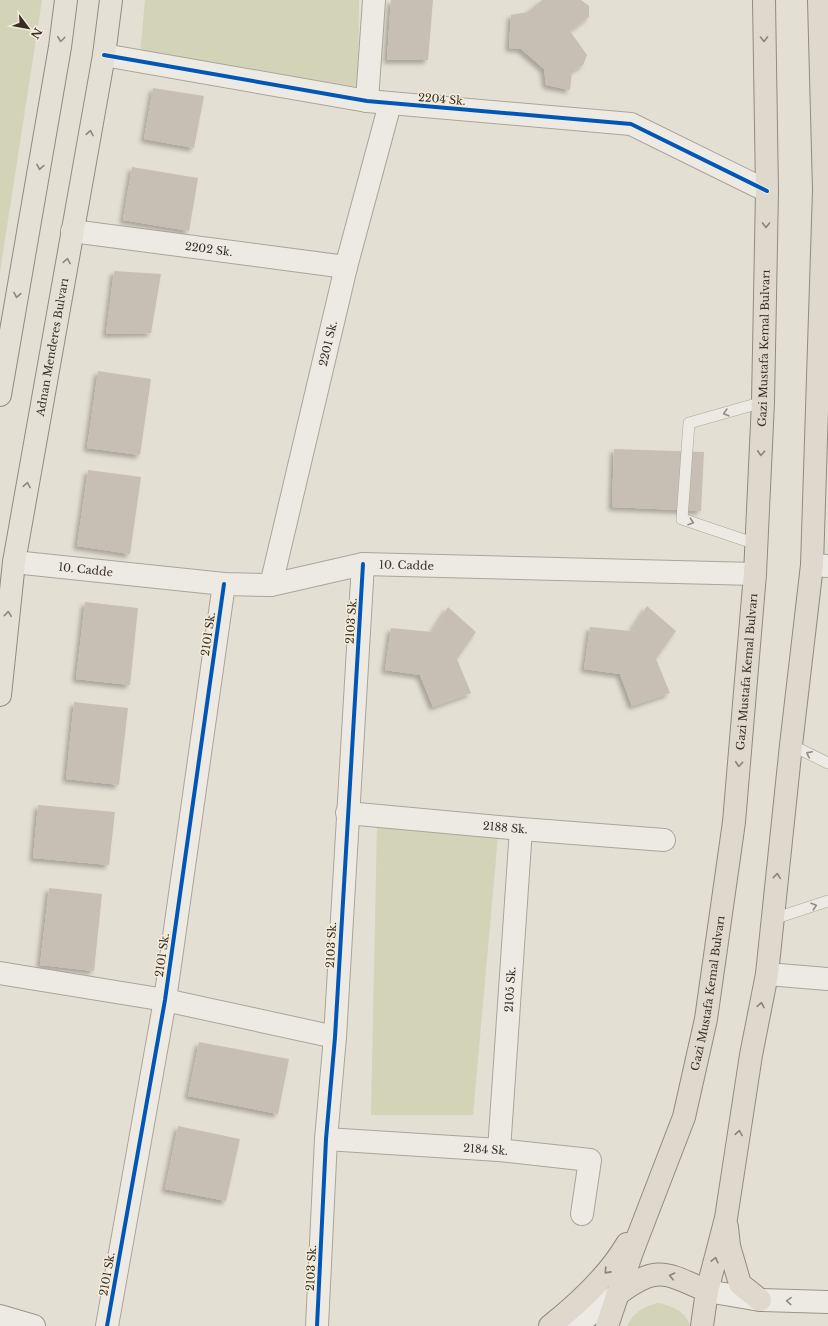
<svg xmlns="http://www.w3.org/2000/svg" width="828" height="1326" viewBox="0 0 828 1326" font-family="'Libre Baskerville',serif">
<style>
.green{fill:#d2d3b7}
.building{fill:#c8bfb4;filter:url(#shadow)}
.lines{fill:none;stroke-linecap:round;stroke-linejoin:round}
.service-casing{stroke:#aaa59b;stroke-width:12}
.minor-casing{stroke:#aaa59b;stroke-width:24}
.secondary-casing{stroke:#9a948b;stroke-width:24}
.primary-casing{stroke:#908a82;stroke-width:24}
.trunk-casing{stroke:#908a82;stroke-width:24}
.service{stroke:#edeae3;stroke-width:11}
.minor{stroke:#edeae3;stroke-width:22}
.secondary{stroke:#edeae3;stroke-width:22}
.primary{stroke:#e4e0d6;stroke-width:22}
.trunk{stroke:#ded8cd;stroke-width:22}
.cycleway-casing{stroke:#f3ecdb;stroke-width:6}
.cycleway{stroke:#0057b8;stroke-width:4}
.oneway{stroke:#8e877c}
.oneway2{stroke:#8c8378}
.oneway3{stroke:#938c83}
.labels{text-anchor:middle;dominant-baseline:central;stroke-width:3;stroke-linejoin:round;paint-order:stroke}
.street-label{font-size:11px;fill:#392e23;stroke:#f3ecdb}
</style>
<defs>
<filter id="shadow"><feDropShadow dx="-3.5" dy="3.5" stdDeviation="2" flood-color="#0004"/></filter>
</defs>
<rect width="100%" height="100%" fill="#e4dfd3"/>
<path class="green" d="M0 0H42L0 272Z
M145 0H359L358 87 140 54Z
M377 824 498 836 473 1115H371Z
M658 1303C672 1306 686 1311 690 1326H627C634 1312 643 1307 658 1303Z"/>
<path class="building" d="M391 0H433L428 60H387Z
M542 0H581L589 6V17L570 31 587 55 583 65 572 71 570 90 546 85 544 69 521 49 509 48 511 15 528 12Z
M153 88 204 96 194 148 144 139Z
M132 167 198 178 189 231 123 220Z
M114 271 161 274 151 333 106 334Z
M98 371 151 379 140 455 87 448Z
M614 449 704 452 701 511 612 507Z
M88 470 141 477 130 554 77 546Z
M85 602 138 608 130 685 76 679Z
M647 606 676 631 656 659 670 693 632 706 620 674 584 669 590 627 631 631Z
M448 607 476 632 457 659 471 693 433 707 420 675 385 670 391 628 432 632Z
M74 702 128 708 119 785 66 779Z
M38 805 115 812 109 865 33 858Z
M49 888 102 894 94 971 40 965Z
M199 1042 289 1059 278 1114 188 1096Z
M178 1126 240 1139 226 1201 165 1189Z"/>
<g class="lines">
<g class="service-casing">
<path id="service" d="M756 544 682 519 689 423 763 402
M791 745 828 763
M773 919 828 901"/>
</g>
<g class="minor-casing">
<g id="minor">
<path d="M104 55 367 101 631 124 767 191"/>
<path d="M367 101 374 0"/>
<path id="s1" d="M72 231 346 267"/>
<path id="s2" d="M14 562 224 584 271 585 363 564 755 574"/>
<path d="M812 565 828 566"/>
<path id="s3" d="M271 585 346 267 390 104"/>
<path id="s4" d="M347 813 521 829 664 840"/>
<path d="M0 973 165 1000 335 1037"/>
<path d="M767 974 828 979"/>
<path id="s5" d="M326 1139 499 1150 590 1160 582 1214"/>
<path id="s6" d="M499 1150 521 829"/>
<path d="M107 1326 165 1000 224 584"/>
<path d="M317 1326 326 1139 335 1037 363 564"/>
</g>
</g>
<g class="secondary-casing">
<path id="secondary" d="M707 1291 760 1300 828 1302
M0 1316 34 1326
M574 1326 617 1295"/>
</g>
<g class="primary-casing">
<g id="primary">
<path d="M0 395 60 47 66 0"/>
<path id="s7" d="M0 695 14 562 104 55 111 0"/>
</g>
</g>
<g class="trunk-casing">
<g id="trunk">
<path d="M727 1227 729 1246 740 1284 760 1300"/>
<path d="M617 1295C657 1264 666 1273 707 1291"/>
<path d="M550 1326C579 1303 608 1276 627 1244"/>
<path id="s8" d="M607 1326 632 1252 684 1117 706 1019 734 822 755 574 763 402 767 191 764 0"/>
<path d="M702 1326 707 1291 726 1218 751 1055 767 974 791 745 812 565 824 190 819 0"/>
</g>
</g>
<use href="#service" class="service"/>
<use href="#minor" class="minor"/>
<use href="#secondary" class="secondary"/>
<use href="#primary" class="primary"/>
<use href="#trunk" class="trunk"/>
<g class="cycleway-casing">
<path id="cycleway" d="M104 55 367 101 631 124 767 191
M107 1326 165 1000 224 584
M317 1326 326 1139 335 1037 363 564"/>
</g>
<use href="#cycleway" class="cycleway"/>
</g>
<defs><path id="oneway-chevron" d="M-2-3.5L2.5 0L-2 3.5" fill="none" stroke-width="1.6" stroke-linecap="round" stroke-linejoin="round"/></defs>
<g class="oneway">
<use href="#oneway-chevron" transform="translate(61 39) rotate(97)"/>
<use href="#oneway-chevron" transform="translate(90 133) rotate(-80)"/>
<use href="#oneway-chevron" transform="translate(40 167) rotate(100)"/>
<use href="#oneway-chevron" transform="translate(67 261) rotate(-80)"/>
<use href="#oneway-chevron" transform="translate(17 295) rotate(100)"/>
<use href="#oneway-chevron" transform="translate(27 485) rotate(-80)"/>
<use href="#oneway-chevron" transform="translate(8 614) rotate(-84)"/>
</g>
<g class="oneway2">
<use href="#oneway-chevron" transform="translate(764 39) rotate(89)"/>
<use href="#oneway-chevron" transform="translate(766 225) rotate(91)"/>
<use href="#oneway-chevron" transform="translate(761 453) rotate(93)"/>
<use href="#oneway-chevron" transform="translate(739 764) rotate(95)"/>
<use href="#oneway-chevron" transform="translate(777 876) rotate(-84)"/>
<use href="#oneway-chevron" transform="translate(761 1005) rotate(-79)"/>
<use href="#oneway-chevron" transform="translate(739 1133) rotate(-81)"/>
<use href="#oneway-chevron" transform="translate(715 1260) rotate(-76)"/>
<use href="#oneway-chevron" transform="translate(607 1271) rotate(132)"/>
<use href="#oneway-chevron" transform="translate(672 1276) rotate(-167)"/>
</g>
<g class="oneway3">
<use href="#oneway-chevron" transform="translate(726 413) rotate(164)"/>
<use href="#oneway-chevron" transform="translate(691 522) rotate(18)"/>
<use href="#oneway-chevron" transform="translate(809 754) rotate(-154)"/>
<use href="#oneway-chevron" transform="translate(814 906) rotate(-18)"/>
<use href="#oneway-chevron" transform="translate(789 1301) rotate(-178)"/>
</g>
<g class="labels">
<g class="street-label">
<text transform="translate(442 99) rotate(5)">2204 Sk.</text>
<text stroke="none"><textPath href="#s1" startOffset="138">2202 Sk.</textPath></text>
<text stroke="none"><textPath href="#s3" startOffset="248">2201 Sk.</textPath></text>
<text stroke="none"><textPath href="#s7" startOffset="352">Adnan Menderes Bulvarı</textPath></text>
<text stroke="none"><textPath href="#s8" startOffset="997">Gazi Mustafa Kemal Bulvarı</textPath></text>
<text stroke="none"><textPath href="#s2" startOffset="396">10. Cadde</textPath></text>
<text stroke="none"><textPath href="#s2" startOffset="72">10. Cadde</textPath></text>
<text transform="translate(351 621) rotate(-86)">2103 Sk.</text>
<text transform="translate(208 634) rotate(-82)">2101 Sk.</text>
<text stroke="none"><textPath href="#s8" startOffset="673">Gazi Mustafa Kemal Bulvarı</textPath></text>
<text stroke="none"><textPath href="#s4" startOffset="159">2188 Sk.</textPath></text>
<text transform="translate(331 945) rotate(-87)">2103 Sk.</text>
<text transform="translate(162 955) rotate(-82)">2101 Sk.</text>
<text stroke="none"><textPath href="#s6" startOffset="161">2105 Sk.</textPath></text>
<text stroke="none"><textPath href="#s8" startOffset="349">Gazi Mustafa Kemal Bulvarı</textPath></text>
<text stroke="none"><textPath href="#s5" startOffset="160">2184 Sk.</textPath></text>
<text transform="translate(311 1268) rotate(-87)">2103 Sk.</text>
<text transform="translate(107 1274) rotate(-80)">2101 Sk.</text>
</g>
</g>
<g transform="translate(28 28) rotate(122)" stroke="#f3ecdb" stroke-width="3" paint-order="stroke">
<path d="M0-3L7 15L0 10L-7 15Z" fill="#392e23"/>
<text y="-6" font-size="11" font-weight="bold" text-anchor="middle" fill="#392e23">N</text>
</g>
</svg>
